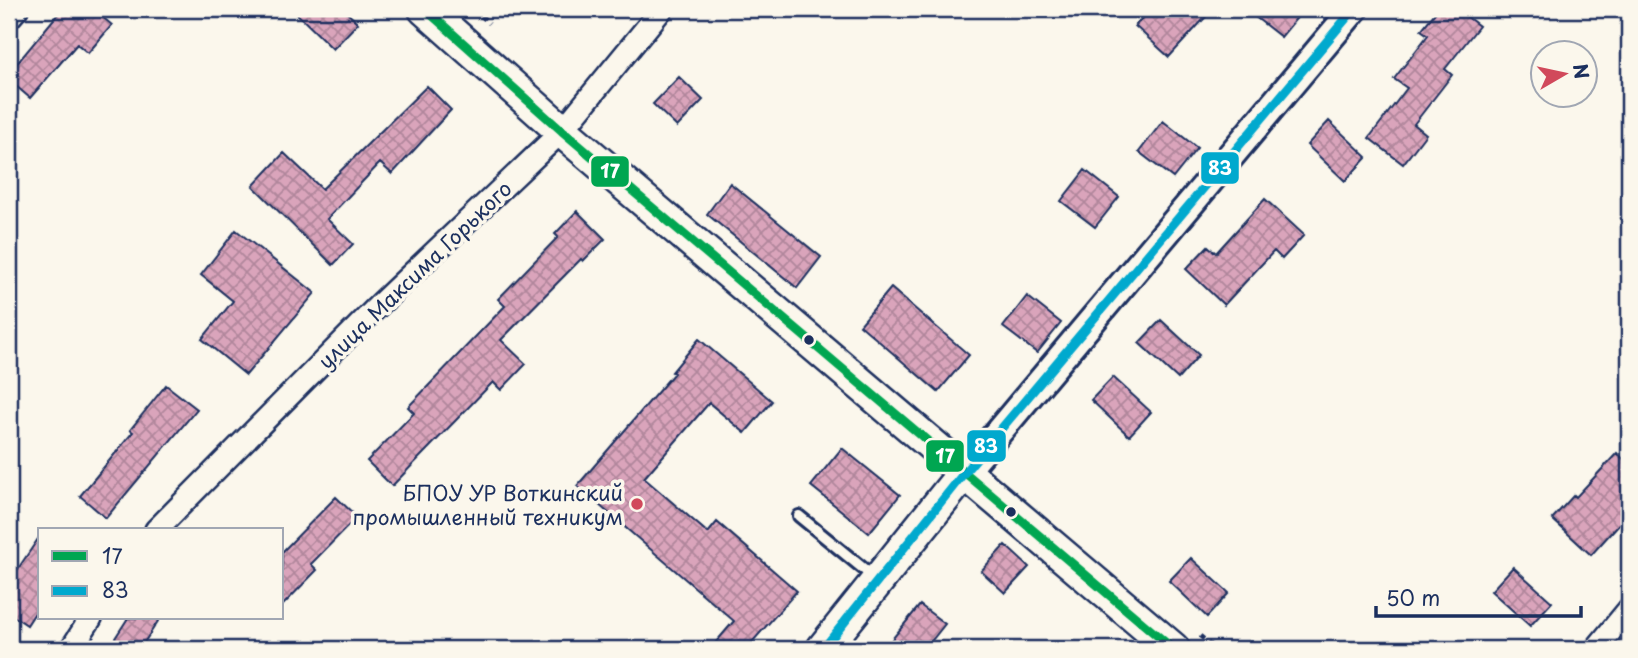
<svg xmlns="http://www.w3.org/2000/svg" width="1638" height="658" viewBox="0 0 1638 658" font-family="'Playpen Sans',sans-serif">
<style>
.building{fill:url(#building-cross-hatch);stroke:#1b2f5e;stroke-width:2}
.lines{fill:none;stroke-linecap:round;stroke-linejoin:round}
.service-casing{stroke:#1b2f5e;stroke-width:16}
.minor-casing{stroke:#1b2f5e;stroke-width:26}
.tertiary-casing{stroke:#1b2f5e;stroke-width:32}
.secondary-casing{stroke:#1b2f5e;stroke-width:37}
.path{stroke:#1b2f5e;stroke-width:4.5;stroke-dasharray:5 5;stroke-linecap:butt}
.service{stroke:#fbf7ec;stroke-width:10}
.minor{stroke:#fbf7ec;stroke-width:21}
.tertiary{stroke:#fbf7ec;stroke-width:26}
.secondary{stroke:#fbf7ec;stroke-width:32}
.bus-1-casing{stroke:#fbf7ec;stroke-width:14}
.bus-2-casing{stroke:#fbf7ec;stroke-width:14}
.bus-1{stroke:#00a651;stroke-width:9}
.bus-2{stroke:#00a9ce;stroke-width:9}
.bus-dot{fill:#1b2f5e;stroke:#fbf7ec;stroke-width:2.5}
.poi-dot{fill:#d1495b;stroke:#fbf7ec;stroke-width:2.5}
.labels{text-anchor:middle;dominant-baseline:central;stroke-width:7;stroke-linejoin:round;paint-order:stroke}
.street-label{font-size:21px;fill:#1b2f5e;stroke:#fbf7ec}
.poi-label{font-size:21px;fill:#1b2f5e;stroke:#fbf7ec;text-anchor:end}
.line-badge{stroke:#fbf7ec;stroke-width:2.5}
.badge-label{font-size:19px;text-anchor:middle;font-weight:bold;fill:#fff}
</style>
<defs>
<pattern id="building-cross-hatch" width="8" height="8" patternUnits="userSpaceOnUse" patternTransform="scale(1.75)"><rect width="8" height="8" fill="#daa4bb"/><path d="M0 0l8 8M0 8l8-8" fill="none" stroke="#b0869b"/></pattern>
</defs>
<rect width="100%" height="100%" fill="#fbf7ec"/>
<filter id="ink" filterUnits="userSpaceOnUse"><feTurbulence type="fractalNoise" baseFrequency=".0143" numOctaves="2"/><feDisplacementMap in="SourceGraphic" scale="14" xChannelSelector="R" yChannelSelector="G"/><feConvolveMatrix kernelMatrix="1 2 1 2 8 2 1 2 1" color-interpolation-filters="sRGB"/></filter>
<g filter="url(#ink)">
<path class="building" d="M62 9H93L112 25 88 53 77 44 30 98 9 80V73Z
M292 9H343L358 23 333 49Z
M1150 9H1213L1169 57 1135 26Z
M1245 9H1304L1281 37Z
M1438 9H1457L1479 26 1445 69 1452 75 1414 124 1426 134 1403 164 1369 138 1407 88 1394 79 1428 35 1421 30Z
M679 77 703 100 677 127 653 104Z
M427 86 451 110 392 174 380 163 327 219 353 244 333 265 253 186 284 153 322 189Z
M1163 121 1197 148 1173 178 1139 152Z
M1329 121 1367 157 1345 181 1307 145Z
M1085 170 1119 197 1095 227 1061 201Z
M730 183 821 257 797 288 707 214Z
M1265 199 1304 235 1282 259 1274 251 1224 305 1186 269 1208 246 1216 253Z
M577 211 605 239 583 261 581 259 501 340 526 364 501 390 493 382 392 486 367 461 414 413 408 407 505 306 498 299 558 237 555 234Z
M236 230 315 293 246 375 202 339 233 301 201 275Z
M891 288 969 355 938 392 860 325Z
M1027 296 1061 323 1037 353 1003 327Z
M1161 320 1199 355 1178 379 1139 343Z
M699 339 772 401 745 433 709 403 644 478 708 533 717 522 797 591 746 649H710L734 621 577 486 674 373 672 372Z
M1113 377 1151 412 1129 436 1091 400Z
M166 385 197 409 106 518 80 496 133 432 130 430Z
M842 448 900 495 869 533 811 486Z
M1617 453 1629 464V513L1591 555 1552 519 1574 495 1576 497Z
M336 497 357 517 311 564 317 570 282 606V552Z
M40 536V605L27 625 9 613V582Z
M1005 545 1029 567 1005 593 981 571Z
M1191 558 1229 593 1207 617 1169 581Z
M1513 567 1552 602 1530 626 1491 591Z
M920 605 945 624 925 649H884Z
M128 618H160L140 649H108Z"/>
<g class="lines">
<g class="service-casing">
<path id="service" d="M799 516 876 579"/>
</g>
<g class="minor-casing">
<path id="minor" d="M9 18 17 9
M156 530 381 303 562 131 662 9
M71 649 91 618
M1596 649 1629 609"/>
</g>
<g class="tertiary-casing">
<path id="tertiary" d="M964 473 1354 9"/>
</g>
<g class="secondary-casing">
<path id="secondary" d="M425 9 562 131 1173 649
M823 649 964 473"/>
</g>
<path class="path" d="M474 9 489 23
M1200 636 1215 649"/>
<use href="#service" class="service"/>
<use href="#minor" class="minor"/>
<use href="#tertiary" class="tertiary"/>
<use href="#secondary" class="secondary"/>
<g class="bus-1-casing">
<path id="bus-1" d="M425 9 562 131 1173 649"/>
</g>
<g class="bus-2-casing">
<path id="bus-2" d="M823 649 964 473 1354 9"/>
</g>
<use href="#bus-1" class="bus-1"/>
<use href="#bus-2" class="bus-2"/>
</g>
</g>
<g class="bus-dot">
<circle cx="809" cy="340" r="6"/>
<circle cx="1011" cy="512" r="6"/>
</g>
<circle class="poi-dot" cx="637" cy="504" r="7"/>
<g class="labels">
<g class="street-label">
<text transform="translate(414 274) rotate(-44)">улица Максима Горького</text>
</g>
<g class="poi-label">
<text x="623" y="492">БПОУ УР Воткинский<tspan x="623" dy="24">промышленный техникум</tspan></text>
</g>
</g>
<g class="line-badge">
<rect x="1200" y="151" width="40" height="34" rx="7" fill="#00a9ce"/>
<rect x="590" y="155" width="40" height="33" rx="7" fill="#00a651"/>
<rect x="966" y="429" width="41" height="34" rx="7" fill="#00a9ce"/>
<rect x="925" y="439" width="40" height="34" rx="7" fill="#00a651"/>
</g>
<g class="badge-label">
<text x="1220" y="175">83</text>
<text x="610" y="178">17</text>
<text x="986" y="453">83</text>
<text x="945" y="463">17</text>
</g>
<rect width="1638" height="658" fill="none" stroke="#fbf7ec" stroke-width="35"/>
<rect x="18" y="18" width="1603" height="623" fill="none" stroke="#1b2f5e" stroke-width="2.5" filter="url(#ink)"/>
<rect x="38" y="528" width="245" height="91" fill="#fbf7ec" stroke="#a1a7b3" stroke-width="2"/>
<rect x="52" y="551" width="35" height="10" fill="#00a651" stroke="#a1a7b3" stroke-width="2"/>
<text x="102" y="564" font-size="21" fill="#1b2f5e">17</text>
<rect x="52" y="586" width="35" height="10" fill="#00a9ce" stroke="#a1a7b3" stroke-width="2"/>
<text x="102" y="598" font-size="21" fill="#1b2f5e">83</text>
<g transform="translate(1564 74) rotate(81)"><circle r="33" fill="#fbf7ec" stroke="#a1a7b3" stroke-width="2"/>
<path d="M0-5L12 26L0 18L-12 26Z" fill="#d1495b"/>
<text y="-10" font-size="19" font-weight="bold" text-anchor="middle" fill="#1b2f5e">N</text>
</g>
<path d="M1376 606v10h205v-10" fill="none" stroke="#1b2f5e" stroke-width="3.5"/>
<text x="1386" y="606" font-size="21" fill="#1b2f5e" stroke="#fbf7ec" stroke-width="5" paint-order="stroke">50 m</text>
</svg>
